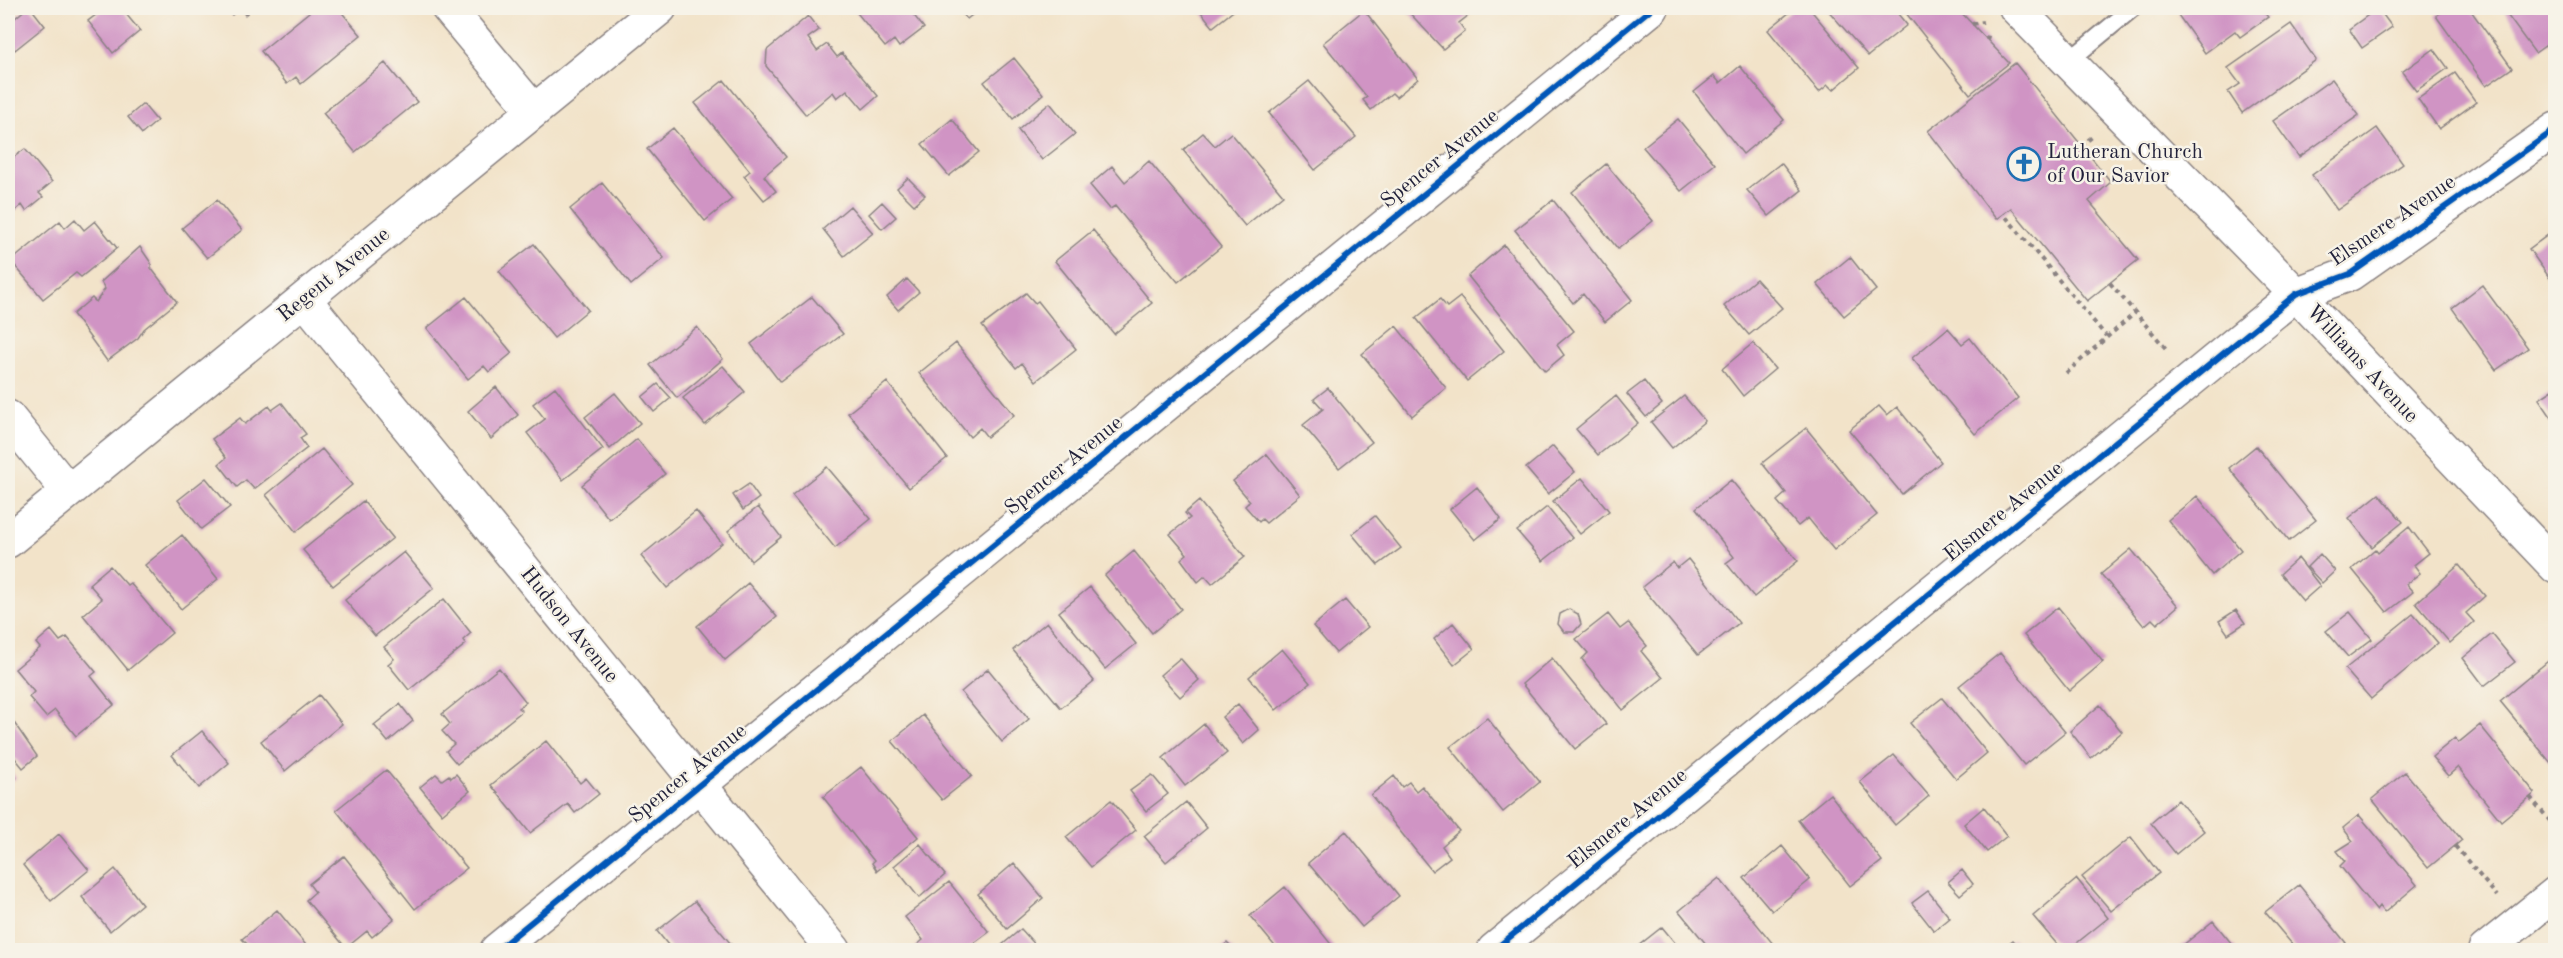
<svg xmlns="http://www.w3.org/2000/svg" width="2563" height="958" viewBox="0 0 2563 958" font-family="'Old Standard TT',serif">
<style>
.building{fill:#d094c4}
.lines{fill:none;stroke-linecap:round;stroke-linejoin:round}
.service-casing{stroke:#8a8282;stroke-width:20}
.minor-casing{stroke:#8a8282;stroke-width:36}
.tertiary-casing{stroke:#8a8282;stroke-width:36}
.path{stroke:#8a8282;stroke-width:4;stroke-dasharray:4.5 4.5;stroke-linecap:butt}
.service{stroke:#fff;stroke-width:16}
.minor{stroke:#fff;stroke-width:33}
.tertiary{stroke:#fff;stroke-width:33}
.cycleway-casing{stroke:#f7f3e8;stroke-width:10}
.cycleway{stroke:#0057b8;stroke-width:6}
.labels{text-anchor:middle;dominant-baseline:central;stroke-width:5;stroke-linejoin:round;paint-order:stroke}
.poi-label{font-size:21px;fill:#22223b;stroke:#f7f3e8;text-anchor:start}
.street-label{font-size:21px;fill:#22223b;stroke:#f7f3e8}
</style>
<rect width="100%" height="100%" fill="#f7f3e8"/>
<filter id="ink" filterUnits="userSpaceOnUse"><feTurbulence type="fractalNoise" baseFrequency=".0167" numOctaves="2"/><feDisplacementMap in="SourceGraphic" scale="12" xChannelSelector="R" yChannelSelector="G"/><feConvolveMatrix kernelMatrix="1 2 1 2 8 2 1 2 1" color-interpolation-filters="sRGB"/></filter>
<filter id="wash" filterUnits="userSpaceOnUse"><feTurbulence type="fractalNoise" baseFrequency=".008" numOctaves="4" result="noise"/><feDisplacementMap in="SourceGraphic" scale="24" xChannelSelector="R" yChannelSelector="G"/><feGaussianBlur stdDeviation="1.35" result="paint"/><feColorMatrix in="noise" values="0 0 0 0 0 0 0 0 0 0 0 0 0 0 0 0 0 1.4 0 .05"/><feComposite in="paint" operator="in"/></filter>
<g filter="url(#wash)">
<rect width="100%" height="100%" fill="#f2e3c9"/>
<g id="blocks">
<path class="building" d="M27 8H31L45 26 15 50 8 40V24Z
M105 8H121L140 31 113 53 88 21Z
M226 8H253L245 15 240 8 232 15Z
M314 8H338L361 35 301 84 296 77 287 84 261 51Z
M853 8H908L924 28 899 47 894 40 885 47Z
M957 8H981L967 19Z
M1198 8H1237L1213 27Z
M1405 8H1478L1459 23 1465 31 1443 49Z
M1795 8H1809L1859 68 1833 90 1828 85 1819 92 1768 30Z
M1826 8H1893L1907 25 1868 56Z
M1902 8H1957L2009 63 1970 94Z
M2188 8H2260L2268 17 2240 37 2235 31 2205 53 2178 15Z
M2378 8 2392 27 2362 48 2349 29Z
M2448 8H2469L2512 68 2486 86 2436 16Z
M2502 8H2551L2556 14V38L2535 53Z
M1364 10 1418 79 1396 97 1392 93 1371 110 1363 100 1367 97 1323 43Z
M808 16 819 30 808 38 817 51 827 44 837 57 842 53 878 96 863 109 847 90 837 98 833 92 806 115 766 66 767 50Z
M2291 24 2316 60 2242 113 2228 92 2240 84 2228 68Z
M2434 49 2448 68 2416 91 2402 72Z
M1014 58 1043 94 1013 119 984 82Z
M385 63 417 102 355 152 323 113Z
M2015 63 2111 182 2089 201 2138 260 2087 301 2011 208 1996 219 1928 131Z
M1740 66 1784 120 1743 154 1694 92 1714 76 1720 83Z
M2455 73 2476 102 2439 129 2418 99Z
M2332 79 2359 115 2299 157 2273 121Z
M724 80 786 157 764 176 776 191 764 200 744 176 750 171 695 103Z
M1309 81 1356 137 1315 170 1269 113Z
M1050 103 1075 134 1042 160 1018 130Z
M143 104 157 121 142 134 128 117Z
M952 119 979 152 949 176 922 144Z
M1678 119 1715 164 1681 191 1643 147Z
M673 128 732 199 705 221 647 149Z
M2377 128 2403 164 2337 210 2312 175Z
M1203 133 1215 146 1231 133 1283 195 1245 226 1183 150Z
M8 149 14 157 25 149 52 182 39 193 43 197 26 211 22 205 8 217Z
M1149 161 1221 247 1178 282 1115 206 1110 209 1090 185 1112 166 1125 182Z
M1781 163 1802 190 1769 216 1747 190Z
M1606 164 1653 221 1618 249 1572 192Z
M908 178 925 195 914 205 897 188Z
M602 183 664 258 631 285 570 209Z
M217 200 242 230 207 258 182 228Z
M1553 200 1632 300 1605 322 1583 294 1573 303 1515 230Z
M882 202 896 217 882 229 869 214Z
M850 206 873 233 844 256 823 229Z
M75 219 84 230 95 221 117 248 81 277 76 273 43 299 11 261 60 221 65 228Z
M2556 229V287L2529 249Z
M1093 230 1152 303 1114 334 1055 261Z
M534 244 588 310 554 338 499 271Z
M1504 245 1574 331 1557 345 1564 355 1545 371 1468 276Z
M140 247 151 263V268L177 302 144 329 138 338 107 361 73 314 92 298 96 302 105 289 101 282Z
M1850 257 1876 290 1844 316 1817 284Z
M907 279 919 292 898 310 887 297Z
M1756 279 1782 308 1749 335 1724 306Z
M2482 285 2528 348 2496 370 2452 308Z
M1026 293 1035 303 1038 301 1076 349 1036 381 1022 363 1016 368 982 326Z
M466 297 512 353 489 372 484 366 468 379 427 328Z
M812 297 843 334 780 382 751 344Z
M1460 297 1504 351 1467 381 1416 318 1440 299 1447 307Z
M1396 326 1446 388 1412 416 1362 354Z
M697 327 723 359 677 398 650 365Z
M1948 328 1962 344 1970 338 2018 398 1975 434 1912 358Z
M956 343 1014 415 987 437 980 428 970 437 919 373Z
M1753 343 1775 369 1743 396 1722 369Z
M723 366 745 392 705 425 683 398Z
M1644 381 1662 404 1646 417 1627 394Z
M887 382 947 458 909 488 848 413Z
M658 384 671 398 654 412 642 397Z
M496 387 518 415 491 439 468 411Z
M555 387 603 449 563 480 527 433 545 419 533 404Z
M1328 388 1372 442 1339 468 1303 425 1323 409 1314 399Z
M2556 388V416L2552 418 2539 399Z
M615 393 640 423 610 449 585 417Z
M1616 396 1638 423 1598 455 1576 429Z
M1684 396 1705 421 1672 448 1651 422Z
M282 403 306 434 300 438 307 448 254 489 246 480 237 487 219 464 226 458 212 439 240 418 245 424 269 406 272 410Z
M1879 406 1887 415 1897 407 1941 462 1902 494 1849 430Z
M1806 428 1877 515 1834 550 1808 518 1798 526 1777 501 1786 493 1762 463Z
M637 439 665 474 609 519 582 485Z
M1553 446 1575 472 1548 494 1526 468Z
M2256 446 2316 520 2289 541 2229 468Z
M322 449 352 485 296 532 266 495Z
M1267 454 1300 495 1266 523 1262 519 1259 522 1245 506 1250 501 1233 481Z
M827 467 871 519 835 548 792 495Z
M206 478 230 507 201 529 178 500Z
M1582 478 1609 511 1580 534 1553 501Z
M1731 480 1798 561 1754 597 1726 563 1734 557 1696 508Z
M749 484 759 498 743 510 733 495Z
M1477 487 1501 519 1475 540 1450 509Z
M2379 494 2403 522 2372 547 2349 518Z
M2197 496 2241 550 2212 575 2168 520Z
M363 501 393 538 333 586 303 550Z
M1199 501 1245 557 1212 584 1205 576 1198 582 1181 559 1187 554 1170 534 1190 518 1185 513Z
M758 507 781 537 751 561 728 531Z
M1547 507 1572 538 1543 561 1517 531Z
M696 511 722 543 667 588 641 556Z
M1375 516 1401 548 1378 565 1352 534Z
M2409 527 2429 553 2414 565 2420 573 2406 584 2413 592 2387 612 2352 569 2375 549 2378 553Z
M182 535 218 579 181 609 145 565Z
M2131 549 2178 606 2157 624 2152 619 2144 626 2101 574Z
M1134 551 1181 609 1152 633 1105 575Z
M404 552 434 588 375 636 345 600Z
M2320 554 2335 571 2322 583 2307 567Z
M2298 558 2320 586 2303 601 2280 574Z
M1688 559 1739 623 1698 655 1642 587 1673 562 1677 568Z
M2459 565 2485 596 2466 613 2474 622 2450 643 2416 603Z
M110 566 127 585 130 583 172 633 128 670 83 615 102 599 89 584Z
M748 583 777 617 725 660 697 626Z
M1090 587 1136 644 1105 669 1059 612Z
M444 599 471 633 463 640 466 644 409 690 388 664 394 659 384 647Z
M1345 600 1368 627 1336 653 1313 626Z
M2058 607 2103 662 2069 691 2024 635Z
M1569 609 1578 614 1581 624 1574 632H1564L1558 624 1560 614Z
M2236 610 2245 623 2228 634 2219 621Z
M2350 612 2372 639 2348 657 2326 631Z
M1608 614 1620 629 1628 623 1647 646 1641 651 1663 678 1623 710 1582 659 1588 653 1576 639Z
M2413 614 2438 643 2371 699 2345 669Z
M1047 622 1094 681 1061 708 1013 650Z
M1453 623 1474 649 1454 665 1434 639Z
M51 630 60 641 67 637 96 672 91 676 114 705 76 736 55 710 46 717 29 697 34 692 15 669 40 648 36 643Z
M2492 634 2515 662 2484 686 2463 658Z
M1282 649 1310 683 1276 710 1249 677Z
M2000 653 2065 732 2024 765 1959 686Z
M2553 657 2556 660V769L2500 701Z
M1180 658 1199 680 1180 697 1160 675Z
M1552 658 1606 724 1575 749 1522 684Z
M499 668 526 702 518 708 522 711 457 764 446 751 454 744 442 731 450 724 442 714Z
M988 669 1029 719 1002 742 961 692Z
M319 695 342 724 285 771 261 741Z
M1942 698 1987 753 1956 779 1910 723Z
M400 704 413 721 388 742 374 725Z
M1238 704 1259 730 1243 744 1222 717Z
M2100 705 2122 732 2091 758 2070 731Z
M8 714 37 756 23 768 15 758 8 764Z
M923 715 972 776 942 800 892 741Z
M1487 718 1540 782 1503 812 1450 747Z
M1204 724 1227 753 1185 786 1163 758Z
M2480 725 2535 793 2501 821 2458 767 2448 776 2432 757 2455 738 2458 743Z
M202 731 229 763 199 788 172 755Z
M546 741 580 783 586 778 599 794 575 813 568 804 530 833 491 785Z
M1894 755 1929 796 1895 825 1860 782Z
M861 767 918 837 877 871 872 863 874 861 823 797Z
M8 768 16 778 8 785Z
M386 770 467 868 415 909 336 810Z
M2405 772 2462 840 2428 868 2372 799Z
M436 774 442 780 449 775 451 778 456 774 470 791 442 814 420 787Z
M1152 775 1168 794 1146 811 1130 791Z
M1394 776 1402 787 1409 782 1416 791 1422 786 1459 831 1442 846 1450 857 1432 871 1371 795Z
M1830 794 1882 861 1850 886 1798 820Z
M1111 800 1136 830 1091 867 1066 837Z
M2178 800 2204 831 2176 854 2151 823Z
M1186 802 1207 828 1166 862 1144 836Z
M1984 807 2007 836 1987 852 1964 824Z
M2359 815 2417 885 2384 913 2379 906 2376 910 2340 866 2345 861 2337 851 2353 841 2343 828Z
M1346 831 1399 896 1362 927 1308 863Z
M59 834 89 870 51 901 23 865Z
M2131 837 2159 873 2111 911 2082 877Z
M920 844 945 875 919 898 894 866Z
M1782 846 1810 880 1772 911 1744 878Z
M344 856 394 919 372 937 367 931 346 948 306 900 315 892 309 884Z
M1014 863 1043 898 1007 929 978 894Z
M115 869 142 904 110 931 82 897Z
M1962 870 1973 884 1960 895 1948 882Z
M1719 878 1774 945 1767 950H1711L1679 911Z
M2077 879 2108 918 2068 950H2062L2033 916Z
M949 882 989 932 965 950H920L916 946 923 940 905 917Z
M2299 885 2346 943 2337 950H2297L2265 912Z
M1285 887 1334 948 1331 950H1278L1250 916Z
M1928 891 1950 918 1934 931 1912 903Z
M695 901 736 950H672L657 931Z
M277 910 310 950H243L249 946 242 939Z
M2213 921 2237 950H2177Z
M1662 927 1681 950H1633Z
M1021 929 1040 950H996Z
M2013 940 2022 950H2000Z
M1227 943 1234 950H1218Z"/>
</g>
</g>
<g filter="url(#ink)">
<use href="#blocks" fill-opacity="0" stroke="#8a8282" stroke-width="1.5"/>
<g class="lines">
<g class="service-casing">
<path id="service" d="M2070 60 2133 8"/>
</g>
<g class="minor-casing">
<path id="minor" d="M448 8 534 111
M304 299 834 950
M8 417 68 491
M8 541 660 8
M497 950 1652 8
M1494 950 2296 294 2350 274 2556 129
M2485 950 2556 893"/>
</g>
<g class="tertiary-casing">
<path id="tertiary" d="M2016 8 2296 294 2556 567"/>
</g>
<path class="path" d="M1972 24 1983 22
M1987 40 1989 32
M2081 146 2092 137
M2006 217 2106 336
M2110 283 2168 351
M2066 373 2135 313
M2530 797 2556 828
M2455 846 2497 896"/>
<use href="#service" class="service"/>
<use href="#minor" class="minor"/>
<use href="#tertiary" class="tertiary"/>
<g class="cycleway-casing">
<path id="cycleway" d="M497 950 1652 8
M1494 950 2296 294 2350 274 2556 129"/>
</g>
<use href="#cycleway" class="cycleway"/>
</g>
</g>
<defs>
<g id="church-ring" transform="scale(1.725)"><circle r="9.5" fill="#f7f3e8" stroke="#1f6fb2" stroke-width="1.5"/><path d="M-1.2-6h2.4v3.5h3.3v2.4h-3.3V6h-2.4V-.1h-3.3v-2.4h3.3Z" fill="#1f6fb2"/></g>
</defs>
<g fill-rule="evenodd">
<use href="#church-ring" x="2024" y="164"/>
</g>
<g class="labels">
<g class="poi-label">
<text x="2047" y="152">Lutheran Church<tspan x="2047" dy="24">of Our Savior</tspan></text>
</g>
<g class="street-label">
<text transform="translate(1440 159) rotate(-39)">Spencer Avenue</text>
<text transform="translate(2393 221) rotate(-34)">Elsmere Avenue</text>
<text transform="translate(334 275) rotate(-39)">Regent Avenue</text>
<text transform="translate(2362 364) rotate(47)">Williams Avenue</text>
<text transform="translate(1064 466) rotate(-39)">Spencer Avenue</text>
<text transform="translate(2004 512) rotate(-39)">Elsmere Avenue</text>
<text transform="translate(569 625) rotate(51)">Hudson Avenue</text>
<text transform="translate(688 774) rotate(-39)">Spencer Avenue</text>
<text transform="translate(1628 819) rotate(-39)">Elsmere Avenue</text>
</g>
</g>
<rect width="2563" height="958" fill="none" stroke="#f7f3e8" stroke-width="30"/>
</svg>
